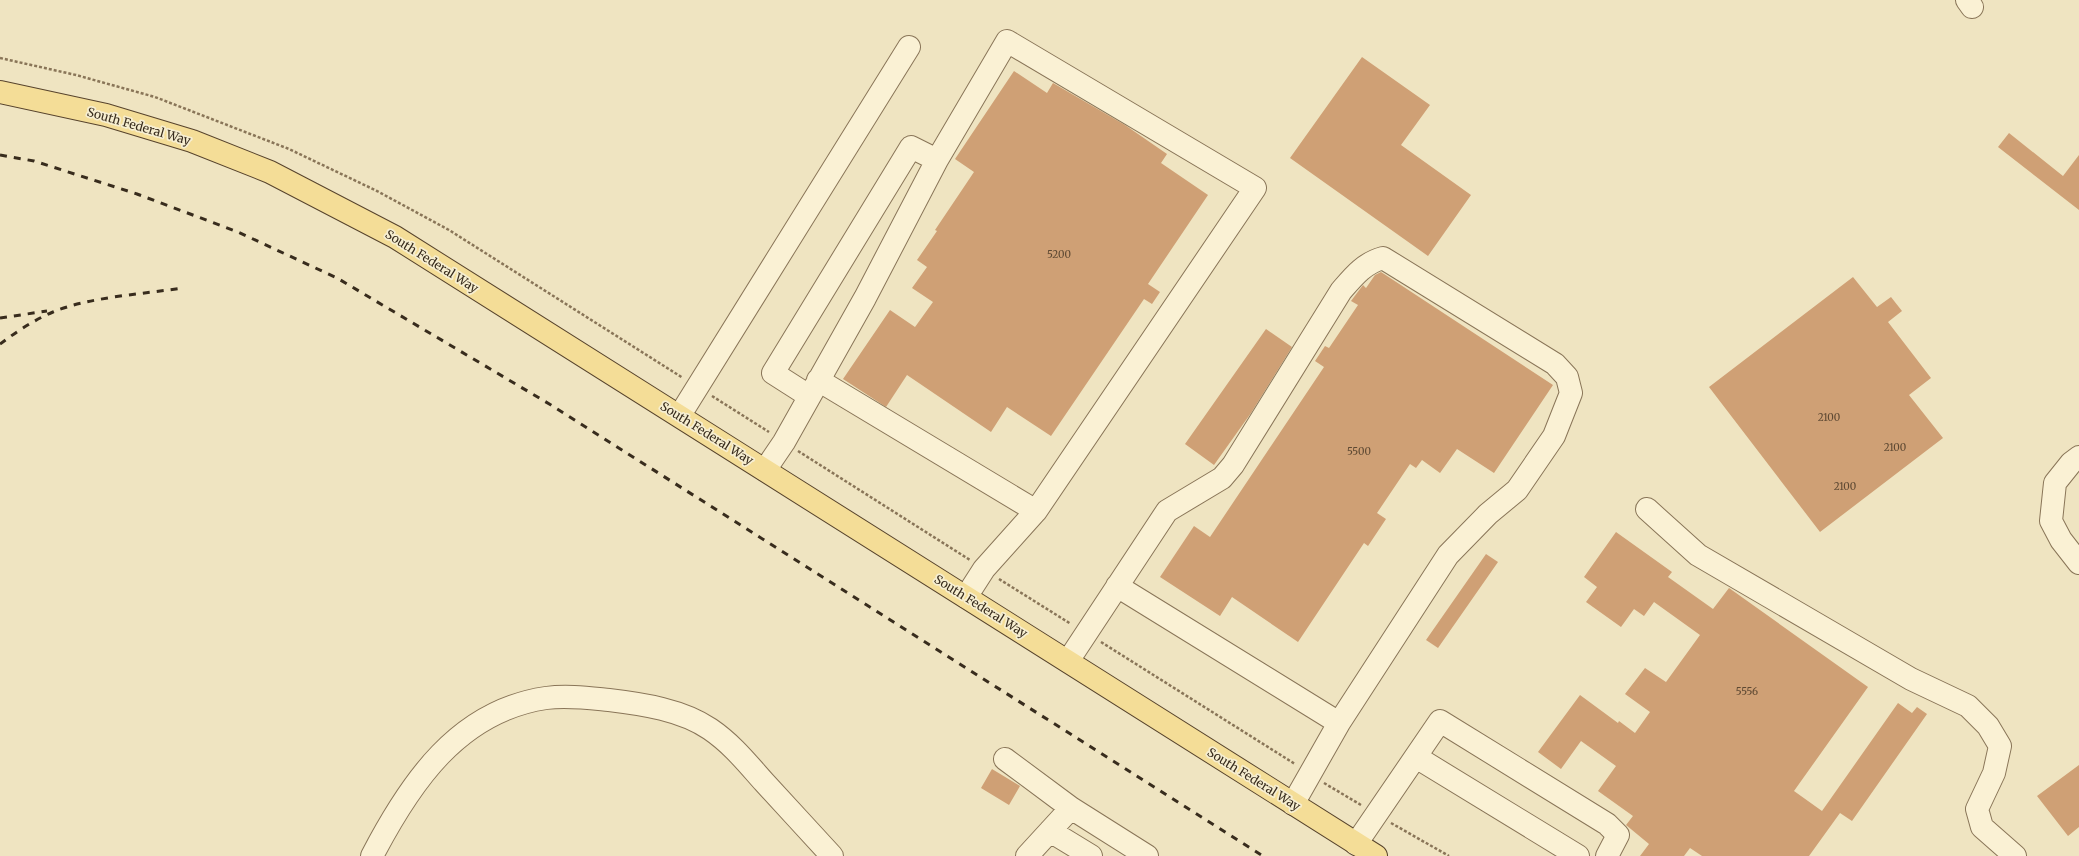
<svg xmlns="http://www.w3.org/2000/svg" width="2079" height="856" viewBox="0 0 2079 856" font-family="Merriweather,serif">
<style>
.building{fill:#cfa075}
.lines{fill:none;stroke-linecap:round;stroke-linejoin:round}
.minor-casing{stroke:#897558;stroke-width:24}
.major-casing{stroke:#57432c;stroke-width:24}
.path{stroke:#897558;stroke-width:2.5;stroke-dasharray:3 2;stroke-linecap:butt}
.minor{stroke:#faf1d4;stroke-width:22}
.major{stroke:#f4dd97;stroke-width:22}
.rail{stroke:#382c1d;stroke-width:3;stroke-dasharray:7 7;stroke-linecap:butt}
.labels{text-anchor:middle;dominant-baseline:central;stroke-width:3.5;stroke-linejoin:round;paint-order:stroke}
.number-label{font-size:10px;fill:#5e4933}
.street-label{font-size:12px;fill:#382c1d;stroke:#f6eed1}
</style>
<rect width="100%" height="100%" fill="#efe4c1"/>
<path class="building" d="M1362 57 1430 105 1401 145 1471 195 1428 256 1290 158Z
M1014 71 1047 93 1053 83 1125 125 1167 154 1161 163 1208 195 1148 284 1160 292 1152 304 1144 299 1051 436 1007 407 991 432 907 375 886 407 843 379 890 310 915 327 933 302 912 288 927 267 917 260 937 231 935 230 974 172 955 159Z
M2009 133 2063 176 2079 155V210L1998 147Z
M1381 272 1553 385 1494 473 1457 449 1440 473 1422 460 1416 468 1410 464 1377 513 1386 519 1368 546 1364 543 1298 642 1232 597 1220 616 1160 577 1194 526 1210 537 1324 367 1315 361 1325 346 1329 348 1358 305 1351 301 1363 285 1366 288 1375 275Z
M1853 277 1877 307 1891 297 1902 311 1888 322 1931 378 1909 395 1943 438 1820 532 1709 387Z
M1266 329 1292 347 1251 413 1214 465 1185 444Z
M1616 532 1672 572 1668 577 1713 609 1729 588 1868 687 1794 791 1822 811 1898 703 1912 713 1917 707 1927 714 1852 821 1840 813 1809 856H1702L1690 848 1684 856H1640L1649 844 1626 825 1633 816 1598 791 1616 766 1581 741 1561 769 1538 752 1580 695 1618 723 1619 721 1635 733 1650 712 1625 694 1645 668 1666 682 1700 635 1654 602 1644 616 1634 609 1621 627 1586 602 1597 587 1584 577Z
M1486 554 1498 562 1438 648 1426 640Z
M2079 765V827L2068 836 2037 796Z
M992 769 1020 786 1009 805 981 788Z"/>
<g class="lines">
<g class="minor-casing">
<path id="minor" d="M1967 0 1972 7
M818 380 1036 511
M809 396 773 373 911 147 937 160
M680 415 909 47
M2079 457 2071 463 2055 483 2051 521 2061 540 2079 563
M765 470 784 442 865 298 937 160 1007 41 1255 188 1036 511 984 569 966 597
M1647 509 1698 555 1911 679 1968 706 1988 726 2000 746 1994 773 1977 809 1982 827 2015 856
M1117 586 1339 723
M1068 661 1167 511 1222 478 1233 465 1341 291C1353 277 1364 263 1383 258L1555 364 1567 377 1571 393 1554 436 1517 490 1488 514 1448 555 1339 723 1293 804
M1416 757 1578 856
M1005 759 1071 808
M1050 831 1091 856
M1356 844 1440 721 1607 824 1618 835 1607 856
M372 856C410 783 458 711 546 698 567 695 589 698 609 700 643 704 682 710 710 729 732 744 747 763 764 782 787 807 809 831 832 856
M1027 856 1071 808 1147 856"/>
</g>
<g class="major-casing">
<path id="major" d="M0 92 106 115 192 141 270 172 395 237 1376 856"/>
</g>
<path class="path" d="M0 58 76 75 155 97 289 149 377 191 449 230 683 378
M712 396 769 432
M798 451 970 560
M999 579 1071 624
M1101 642 1295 764
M1324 783 1361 805
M1391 823 1449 856"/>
<use href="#minor" class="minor"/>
<use href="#major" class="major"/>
<path class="rail" d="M0 155 34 161 137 194 238 232 337 278 551 405 1263 856
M0 318 47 311
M0 344C16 332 34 320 53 312 89 297 143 294 183 288"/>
</g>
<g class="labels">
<g class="number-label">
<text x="1059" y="254">5200</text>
<text x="1829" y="417">2100</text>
<text x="1895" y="447">2100</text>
<text x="1359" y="451">5500</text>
<text x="1845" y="486">2100</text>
<text x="1747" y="691">5556</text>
</g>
<g class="street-label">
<text transform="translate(139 126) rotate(16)">South Federal Way</text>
<text transform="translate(432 261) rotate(32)">South Federal Way</text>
<text transform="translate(707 433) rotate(32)">South Federal Way</text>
<text transform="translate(981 606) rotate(32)">South Federal Way</text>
<text transform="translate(1254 779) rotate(32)">South Federal Way</text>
</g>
</g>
</svg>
